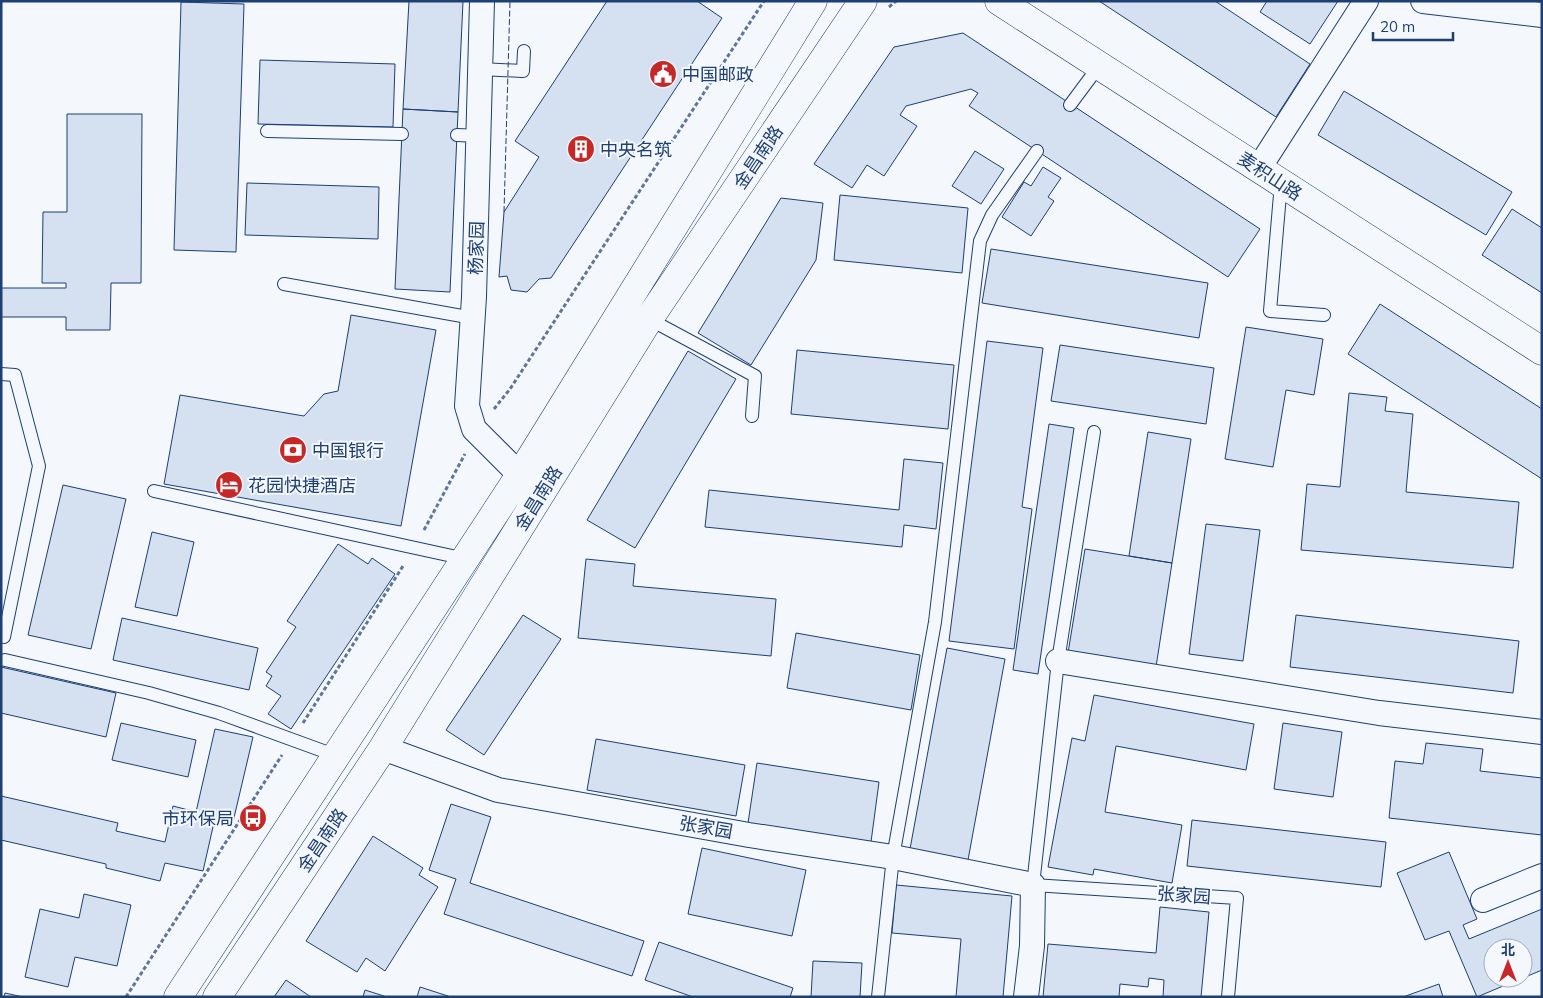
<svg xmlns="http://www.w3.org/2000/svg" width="1543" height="998" viewBox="0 0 1543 998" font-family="Mulish,'Noto Sans SC',sans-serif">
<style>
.building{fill:#d5e0f0;stroke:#1d3f73}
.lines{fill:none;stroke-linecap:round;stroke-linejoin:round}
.lane-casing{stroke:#1d3f73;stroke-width:14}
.street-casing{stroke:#1d3f73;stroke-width:26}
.secondary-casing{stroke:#1d3f73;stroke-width:29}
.path{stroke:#5e769c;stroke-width:3;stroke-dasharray:4 2.5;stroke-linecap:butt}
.lane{stroke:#f4f7fb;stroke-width:12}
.street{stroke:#f4f7fb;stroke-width:24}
.secondary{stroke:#f4f7fb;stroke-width:28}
.fence{stroke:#1d3f73;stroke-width:1;stroke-dasharray:6 2.5;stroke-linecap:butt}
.labels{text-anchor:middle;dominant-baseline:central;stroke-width:4;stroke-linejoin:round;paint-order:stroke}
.poi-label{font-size:18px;fill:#1d3f73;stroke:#f4f7fb;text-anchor:start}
.street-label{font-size:18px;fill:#1d3f73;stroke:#f4f7fb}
</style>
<rect width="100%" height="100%" fill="#f4f7fb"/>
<path class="building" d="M409 1H463L458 112 403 109Z
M607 1H697L722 18 551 278 539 279 527 292 511 290 507 276 499 277 504 212 539 157 515 141Z
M1099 1H1215L1310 64 1276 117Z
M1267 1H1338L1310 44 1260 12Z
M181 2 244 4 236 252 174 250Z
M963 33 1260 229 1228 277 969 106 978 93 971 89 906 106 900 115 917 126 884 176 867 165 852 188 814 164 894 47Z
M260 60 395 64 393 127 258 124Z
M1344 91 1512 192 1486 235 1318 135Z
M403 109 458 112 450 292 395 289Z
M67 114H142L141 283H111L110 330H66V317H1V288H66V283H42L43 212H67Z
M975 151 1004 169 981 204 952 186Z
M1043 167 1061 178 1048 197 1054 201 1031 236 1002 217 1024 182 1031 186Z
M247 183 379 187 378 239 245 235Z
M840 195 968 208 962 273 834 260Z
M781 198 823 203 816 260 751 365 698 333Z
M1512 209 1542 228V293L1482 255Z
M991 249 1208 283 1199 338 982 303Z
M1380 304 1542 409V479L1348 354Z
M351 315 436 330 401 526 164 484 180 395 304 416 324 394 338 391Z
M1246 327 1323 339 1314 395 1286 390 1273 467 1225 459Z
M987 341 1043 348 1022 507 1032 509 1014 649 949 641Z
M1060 345 1214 368 1206 424 1051 401Z
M797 350 954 365 948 429 791 414Z
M688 351 736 379 635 548 587 520Z
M1349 393 1387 397 1385 411 1413 414 1406 492 1519 502 1513 568 1301 550 1307 484 1340 487Z
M1049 424 1074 428 1038 674 1013 670Z
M1148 432 1191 439 1172 563 1129 556Z
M904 459 943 463 936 529 904 525 902 547 705 527 709 490 899 510Z
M63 485 126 499 91 649 28 635Z
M1206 524 1260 530 1243 661 1189 654Z
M152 532 194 542 177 616 135 607Z
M338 544 368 564 372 558 395 574 291 729 268 714 281 696 266 686 272 676 266 672 296 627 287 621Z
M1085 549 1172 563 1156 667 1068 653Z
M586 559 635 564 633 586 776 599 771 656 578 638Z
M523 615 561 639 484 755 446 730Z
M1296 615 1519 641 1513 693 1290 667Z
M122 618 258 648 249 690 113 660Z
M796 633 920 655 911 710 787 688Z
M947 648 1005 659 968 860 910 849Z
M1 667 116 693 106 737 1 713Z
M1094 695 1254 724 1246 770 1116 746 1105 812 1182 825 1172 883 1094 869 1093 875 1048 867 1072 738 1085 741Z
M121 723 196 740 188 777 112 760Z
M1283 723 1342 732 1333 797 1274 789Z
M215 729 253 737 233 822 215 818 203 871 165 863 160 881 106 868V864L1 840V796L118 823 116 831 165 842 173 806 196 812Z
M596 739 745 765 736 816 587 790Z
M1426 743 1483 749 1480 771 1542 778V835L1389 818 1395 761 1423 764Z
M757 763 879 782 871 842 748 823Z
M451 804 491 817 470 883 644 941 632 976 444 914 456 879 429 870Z
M1192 820 1386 842 1381 887 1187 866Z
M373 836 423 868 419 875 438 887 385 971 366 958 357 972 306 941Z
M702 848 806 870 792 936 688 914Z
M1449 852 1477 919 1463 925 1469 939 1542 909V970L1523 978V948H1493V978H1522L1477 997 1449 931 1425 940 1397 873Z
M896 885 1012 896 1003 997H956L961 939 892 933Z
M84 894 131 905 117 966 75 957 68 987 25 977 40 909 79 918Z
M1160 907 1209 912 1201 997H1163L1164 980 1149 978 1148 987 1120 984 1119 997H1043L1048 944 1156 953Z
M659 942 793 988 790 997H693L645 980Z
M813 961 862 963 860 997H811Z
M286 980 311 997H274Z
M1439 984 1443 997H1403Z
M420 987 451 997H417Z
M365 990 387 997H363Z
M5 993 23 997H4Z"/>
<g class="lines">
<g class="lane-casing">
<path id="lane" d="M480 69 523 71 524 51
M1070 105 1099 66
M267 131 402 134
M457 135 479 136
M1281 183 1270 311 1324 315
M284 284 473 318
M649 319 755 376 752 416
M1 374 15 375 39 466 4 637 1 636
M1094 432 1058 661 1033 885 1237 898 1228 997
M154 491 466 559
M5 660 149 693 219 713 337 756
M878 997 893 857 935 622 980 241 992 215 1037 151"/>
</g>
<g class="street-casing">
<path id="street" d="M482 1 474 297 467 406 474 429 520 475
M1423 1 1542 15
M1259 168 1366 1
M1058 661 1379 713 1542 732
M383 748 498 790 749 835 893 857 1033 885 1032 946 1026 997
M1483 900 1542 876"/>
</g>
<g class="secondary-casing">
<path id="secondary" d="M999 1 1542 351
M178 997 520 475 813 1
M217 997 383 748 649 319 863 1"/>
</g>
<path class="path" d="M889 7 896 1
M494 409 510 389 764 1
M424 530 465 454
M303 723 403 566
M126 997 282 755"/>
<use href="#lane" class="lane"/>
<use href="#street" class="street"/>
<use href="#secondary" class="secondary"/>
<path class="fence" d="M504 212 510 1"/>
</g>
<defs>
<g id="civic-disc" transform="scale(1.4375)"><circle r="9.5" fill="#c62828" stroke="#f4f7fb"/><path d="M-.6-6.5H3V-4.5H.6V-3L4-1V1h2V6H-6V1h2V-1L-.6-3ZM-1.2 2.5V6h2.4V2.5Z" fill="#fff"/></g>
<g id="building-disc" transform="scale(1.4375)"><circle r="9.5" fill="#c62828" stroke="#f4f7fb"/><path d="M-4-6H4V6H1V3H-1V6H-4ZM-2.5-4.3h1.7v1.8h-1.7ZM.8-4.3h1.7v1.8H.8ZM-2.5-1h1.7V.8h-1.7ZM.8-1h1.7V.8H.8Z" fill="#fff"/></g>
<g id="bank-disc" transform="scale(1.4375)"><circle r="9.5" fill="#c62828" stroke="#f4f7fb"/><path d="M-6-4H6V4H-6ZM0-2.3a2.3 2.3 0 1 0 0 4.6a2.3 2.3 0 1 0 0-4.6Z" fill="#fff"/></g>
<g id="hotel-disc" transform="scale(1.4375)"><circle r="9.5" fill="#c62828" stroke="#f4f7fb"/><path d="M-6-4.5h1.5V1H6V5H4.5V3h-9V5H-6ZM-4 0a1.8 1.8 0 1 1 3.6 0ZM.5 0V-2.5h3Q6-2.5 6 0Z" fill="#fff"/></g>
<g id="bus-disc" transform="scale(1.4375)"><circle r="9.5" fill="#c62828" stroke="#f4f7fb"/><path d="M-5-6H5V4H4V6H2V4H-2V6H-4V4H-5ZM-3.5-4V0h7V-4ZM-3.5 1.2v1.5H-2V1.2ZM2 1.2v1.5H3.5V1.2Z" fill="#fff"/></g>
</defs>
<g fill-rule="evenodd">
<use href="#civic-disc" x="663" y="74"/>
<use href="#building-disc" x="581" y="149"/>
<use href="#bank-disc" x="293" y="450"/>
<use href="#hotel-disc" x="229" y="485"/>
<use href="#bus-disc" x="253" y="818"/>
</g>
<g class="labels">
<g class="poi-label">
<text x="682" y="74">中国邮政</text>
<text x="600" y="149">中央名筑</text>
<text x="312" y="450">中国银行</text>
<text x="248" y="485">花园快捷酒店</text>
<text x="234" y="818" text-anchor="end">市环保局</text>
</g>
<g class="street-label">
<text transform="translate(758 157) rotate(-56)">金昌南路</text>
<text transform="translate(1270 176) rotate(33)">麦积山路</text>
<text transform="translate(476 248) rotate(-88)">杨家园</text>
<text transform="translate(538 498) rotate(-58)">金昌南路</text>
<text transform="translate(706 827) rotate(10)">张家园</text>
<text transform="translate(322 840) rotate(-56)">金昌南路</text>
<text transform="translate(1184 895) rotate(4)">张家园</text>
</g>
</g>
<rect width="1543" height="998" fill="none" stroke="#1d3f73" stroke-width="5"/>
<g transform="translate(1508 963)"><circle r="24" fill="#f4f7fb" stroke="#9eadc5"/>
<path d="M0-4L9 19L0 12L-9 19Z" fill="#c62828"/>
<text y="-8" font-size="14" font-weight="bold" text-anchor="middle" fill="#1d3f73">北</text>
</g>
<path d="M1373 32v8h80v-8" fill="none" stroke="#1d3f73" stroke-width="2.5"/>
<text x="1380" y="32" font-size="15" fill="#1d3f73" stroke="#f4f7fb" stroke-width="4" paint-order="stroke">20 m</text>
</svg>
